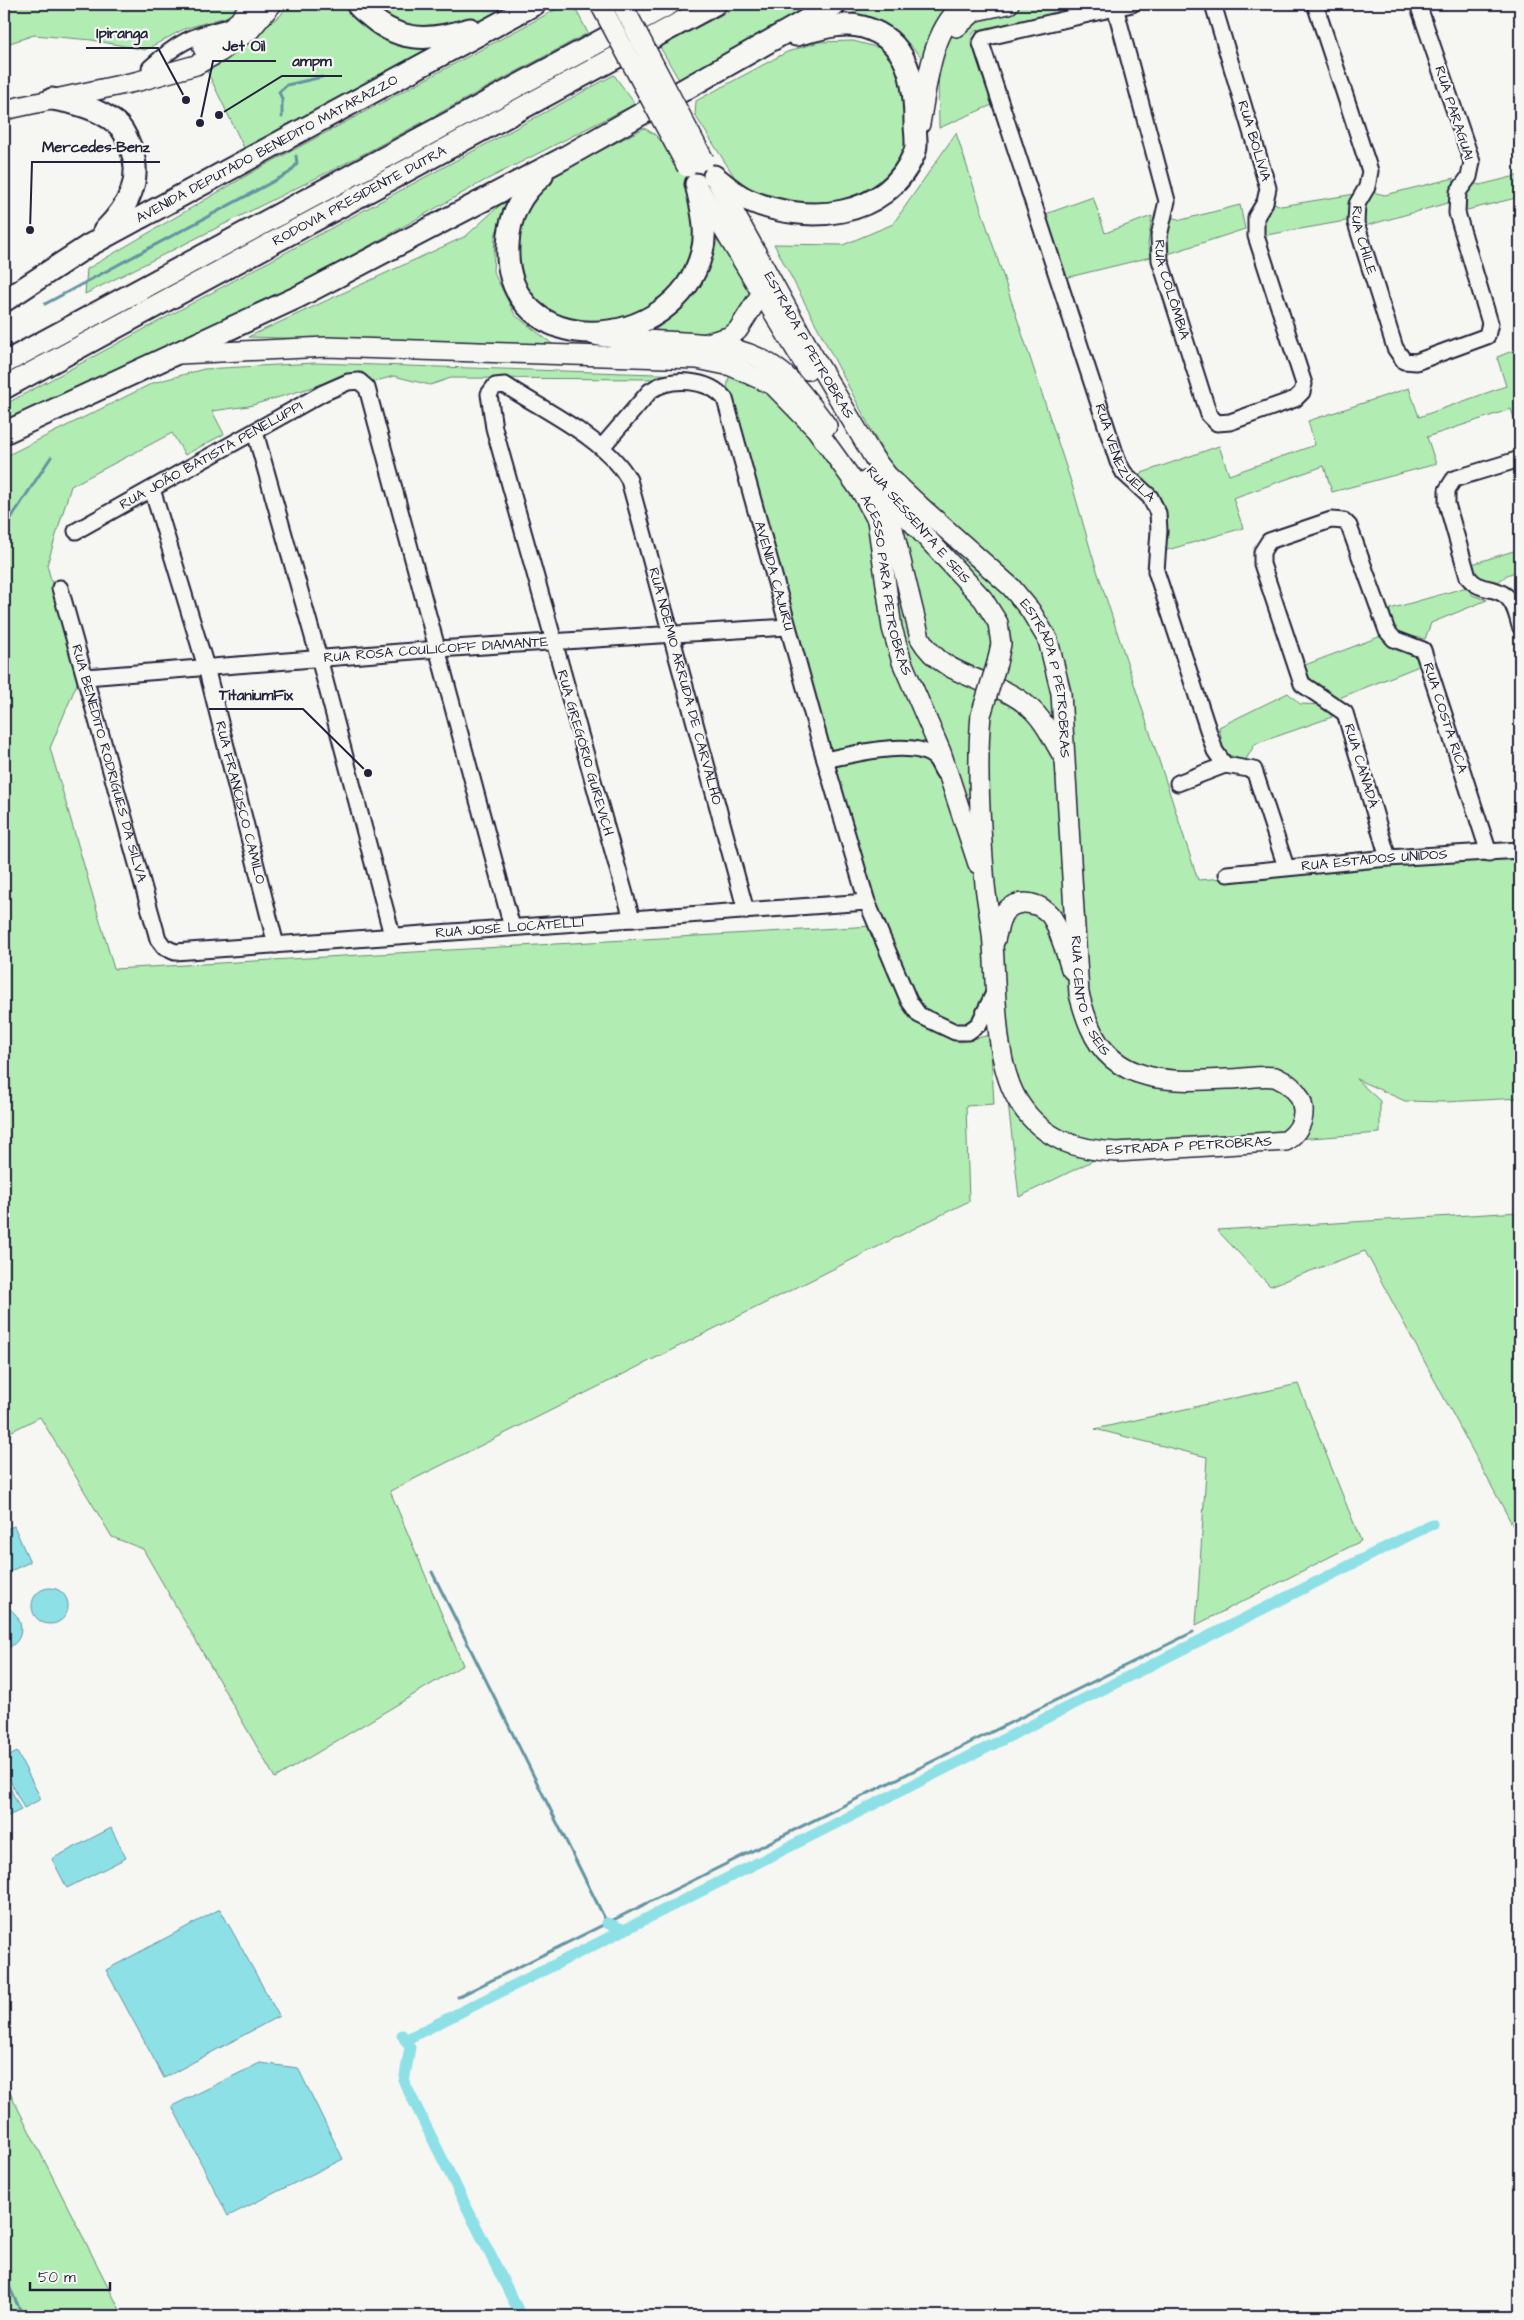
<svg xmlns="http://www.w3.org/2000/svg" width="1524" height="2320" viewBox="0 0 1524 2320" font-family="'Architects Daughter',sans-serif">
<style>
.green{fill:#b1ecb2;stroke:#6a8776}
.water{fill:#8ee0e7;stroke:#6394a2}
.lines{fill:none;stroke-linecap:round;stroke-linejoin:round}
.stream{stroke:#6394a2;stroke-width:3}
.canal{stroke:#8ee0e7;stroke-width:11}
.minor-casing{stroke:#22223b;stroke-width:19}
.major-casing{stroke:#22223b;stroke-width:22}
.highway-casing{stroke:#22223b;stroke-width:25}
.minor{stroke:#f6f6f2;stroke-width:15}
.major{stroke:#f6f6f2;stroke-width:19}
.highway{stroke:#f6f6f2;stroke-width:21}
.major-bridge-casing{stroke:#22223b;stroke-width:22;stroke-linecap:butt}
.major-bridge{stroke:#f6f6f2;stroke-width:19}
.labels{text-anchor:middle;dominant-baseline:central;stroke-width:4.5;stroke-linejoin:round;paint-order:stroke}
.street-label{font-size:14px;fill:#22223b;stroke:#f6f6f2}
.leader{fill:none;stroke:#22223b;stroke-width:2}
.callout-dot{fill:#22223b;stroke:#f6f6f2;stroke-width:2}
.callout-label{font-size:15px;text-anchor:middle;font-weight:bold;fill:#22223b;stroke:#f6f6f2;stroke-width:4.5;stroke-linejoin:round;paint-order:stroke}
</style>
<rect width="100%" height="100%" fill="#f6f6f2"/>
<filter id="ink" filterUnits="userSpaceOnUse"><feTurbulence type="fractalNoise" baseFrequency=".02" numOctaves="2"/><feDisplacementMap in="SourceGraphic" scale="10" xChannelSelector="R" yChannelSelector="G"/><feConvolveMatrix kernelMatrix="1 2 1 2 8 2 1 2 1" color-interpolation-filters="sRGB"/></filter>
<g filter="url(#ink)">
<path class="green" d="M4 4H243L233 15 184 29 145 50 92 40 34 35 4 45Z
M287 4H510L417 61 248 156 206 69 281 15Z
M566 4H573L588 33 356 158 85 294 87 269 256 170Z
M742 4H814L679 80 660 47Z
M871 4H957L925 61C896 28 885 28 844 17Z
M1028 4H1095L975 31 972 35 971 41 992 105 939 128C939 84 930 40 976 16 990 9 1012 7 1028 4Z
M853 41 880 48 903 67 911 140 896 172 875 190 827 207 790 206 754 192 737 181 695 115 696 101 787 52 819 42Z
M614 75 635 104 482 182 213 334 4 424V405Z
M644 128 654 134 678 157 693 183 700 228 679 290 610 328 550 316 526 294 517 243 522 220 534 194 547 179Z
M956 133 1072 485 1092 555 1198 880 1520 856V1098L1445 1102 1405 1101 1356 1079 1380 1101V1133L1117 1152 1094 1160 1019 1197 995 992 968 1032 916 1021 960 1042 990 1035 994 1104 966 1106 969 1201 390 1491 463 1665 275 1778 143 1549 112 1537 40 1417 4 1435V976L7 975 4 926V457L153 383 204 369 315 363 687 375 655 379 451 378 430 385 394 376 369 383 337 380 249 406 212 411 224 434 185 455 172 433 71 486 47 565 78 681 50 748 114 969 873 926 725 399 731 366 768 383 858 488 892 497 1013 580 887 460 774 244 843 245 893 224Z
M1520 175V197L1463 211V199L1471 183 1480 185Z
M1454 178 1451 202 1365 226 1364 210 1372 192 1385 195Z
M1355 194 1351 220 1261 236 1260 226 1272 202 1281 206Z
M1093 197 1105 233 1152 216 1148 244 1151 257 1065 278 1043 215Z
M508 198 495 236 493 271 515 315 555 346 248 337 466 236Z
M1240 205 1245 229 1165 255 1164 246 1171 217 1181 220Z
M716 233 751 290 750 302 731 327 721 334H689L655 330 680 309 702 281Z
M1520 348V435L1511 409 1427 437 1436 464 1332 492 1324 466 1233 498 1243 528 1164 551 1146 484 1139 474 1219 446 1229 475 1315 445 1308 421 1409 388 1419 417 1506 386 1497 357Z
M1520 549V570L1507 575 1493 586 1481 581 1472 569V564Z
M1467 587 1472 595 1487 600 1431 623 1425 639 1402 635 1390 623V609Z
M1384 635 1414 652 1419 666 1339 698C1324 690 1308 684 1305 665Z
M1288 693 1300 704 1325 705 1332 717 1255 744 1245 761 1224 753 1219 727Z
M1520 1212V1537H1519L1365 1251 1270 1286 1217 1230Z
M1298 1384 1361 1541 1196 1625 1207 1457 1095 1429Z
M4 2081 123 2316H4Z"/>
<path class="water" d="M14 1526 30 1562 4 1574V1530Z
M32 1606a18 18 0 1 1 36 0a18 18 0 1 1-36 0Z
M4 1606C25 1614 28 1643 4 1649Z
M17 1752 41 1799 24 1808 4 1769V1759Z
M4 1776 21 1810 4 1818Z
M111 1828 126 1858 67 1888 52 1859Z
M220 1909 279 2016 164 2078 106 1970Z
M260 2063 298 2068 343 2159 228 2216 172 2106Z"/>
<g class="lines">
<path class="stream" d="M282 117V99L279 92 287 85 322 77
M45 304 289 173 297 164 296 156
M4 529 51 457
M4 904 8 952
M432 1572 607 1923
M458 1997 1193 1632
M4 2276 23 2316"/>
<path class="canal" d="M607 1923 625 1930
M402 2035 410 2047 404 2082 521 2316
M405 2040 1432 1524"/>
<g class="minor-casing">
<g id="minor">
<path id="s1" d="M1132 4 984 38 981 43 1118 462 1124 473 1150 497 1158 513 1159 531 1156 571 1215 751 1225 765 1254 770 1286 867"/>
<path id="s2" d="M1315 4 1370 171 1367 187 1357 204 1356 223 1395 348 1404 361 1416 362 1487 336 1490 323 1457 213 1458 192 1469 177 1472 162 1418 4"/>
<path id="s3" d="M1115 7 1167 201 1159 236 1160 260 1209 415 1217 423 1230 422 1295 399 1302 392 1304 384 1256 236V217L1265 202 1268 188 1213 4"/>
<path d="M150 68C178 42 191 36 228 27"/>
<path d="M255 432 319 658 392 935"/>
<path id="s4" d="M602 447 650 391C671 376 709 379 725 399L825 760 867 902 909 1001 919 1015 955 1032H968L979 1024 995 991"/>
<path d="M1520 459 1454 479 1447 490V504L1468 577C1481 593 1493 585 1506 596 1515 603 1517 616 1520 626"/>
<path id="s5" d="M152 489 206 667 276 945"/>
<path id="s6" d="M76 531 323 393 348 382 359 381 367 388 512 927"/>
<path id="s7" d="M60 588 158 939 164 947 175 952 867 902"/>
<path id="s8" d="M86 677 438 649 787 627"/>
<path d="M825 760C850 755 916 737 936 759 939 763 941 769 944 773"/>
<path d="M1178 783 1225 765"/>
<path id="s9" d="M1388 858 1345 713 1302 684 1262 564V552L1269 541 1331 520 1344 521 1349 526 1387 631 1394 639 1423 650 1489 853"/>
<path id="s10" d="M1227 874 1388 858 1520 850"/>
<path id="s11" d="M632 919 494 428 489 394 495 386 505 385C543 410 608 440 629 480L746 911"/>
</g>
</g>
<g class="major-casing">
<g id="major">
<path d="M1114 4 1115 7"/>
<path d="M957 27 975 11 1009 4"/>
<path d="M203 48 239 21 251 4"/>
<path d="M4 110 139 81 196 65 220 52 251 29 272 4"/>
<path d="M920 124C927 86 931 27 965 4"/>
<path id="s12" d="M714 176 811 352 874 458 888 476 920 506 1011 587 1030 610 1048 640 1061 693 1079 994C1082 1005 1085 1016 1090 1027 1114 1086 1176 1082 1229 1079 1243 1079 1260 1075 1275 1077 1278 1078 1282 1081 1285 1082 1309 1097 1309 1125 1286 1141L1117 1152C1077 1150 1044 1140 1020 1104 993 1063 997 993 993 945 992 925 987 905 985 885 981 832 976 768 981 715"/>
<path d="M701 192 808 370"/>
<path d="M594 335C657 348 741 328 791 381 804 395 816 411 827 426"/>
<path d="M707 343 731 336 738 330 761 294"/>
<path id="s13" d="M179 354 326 347 697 359 731 366 773 385 816 429 862 493 877 520 892 628 902 662 941 752 978 864"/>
<path d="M866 481 887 508 892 524 920 638C944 680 995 677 1029 707 1044 719 1054 742 1064 758"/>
<path d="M884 487 910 520 983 599 998 623 1001 644 997 663"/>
<path d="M995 940C997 933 999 921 1003 914 1017 895 1045 903 1054 921 1061 936 1066 953 1071 969"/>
</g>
</g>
<g class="highway-casing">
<g id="highway">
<path d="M357 4C360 9 366 13 371 17 402 44 434 40 470 29"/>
<path d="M52 99C75 103 97 108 116 123 123 128 127 138 130 146 144 179 128 207 104 231"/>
<path d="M542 176C521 193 509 217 508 245 502 363 675 357 702 252 708 230 701 206 696 184"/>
<path d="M714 176C724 184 736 195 748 200 806 225 886 220 914 154 918 146 915 133 915 124 915 82 909 40 863 27 841 21 816 30 796 35"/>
<path id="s14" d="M4 301 88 246 535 4"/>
<path d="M4 363 669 4"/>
<path id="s15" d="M4 388 715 4"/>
<path d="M4 433 298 297 562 159 835 4"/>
</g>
</g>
<use href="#minor" class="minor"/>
<use href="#major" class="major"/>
<use href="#highway" class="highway"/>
<g class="major-bridge-casing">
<path id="major-bridge" d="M600 4 687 167
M622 4 704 160
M981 715 997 663"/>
</g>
<use href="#major-bridge" class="major-bridge"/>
</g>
</g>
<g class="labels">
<g class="street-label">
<text transform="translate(1454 113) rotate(72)">RUA PARAGUAI</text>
<text transform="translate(1254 141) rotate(73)">RUA BOLÍVIA</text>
<text stroke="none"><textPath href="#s14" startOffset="304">AVENIDA DEPUTADO BENEDITO MATARAZZO</textPath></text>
<text stroke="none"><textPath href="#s15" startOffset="404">RODOVIA PRESIDENTE DUTRA</textPath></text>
<text stroke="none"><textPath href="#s2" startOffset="249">RUA CHILE</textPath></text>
<text stroke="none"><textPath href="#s3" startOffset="292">RUA COLÔMBIA</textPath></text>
<text stroke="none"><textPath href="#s12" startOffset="194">ESTRADA P PETROBRAS</textPath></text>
<text stroke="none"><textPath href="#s1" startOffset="594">RUA VENEZUELA</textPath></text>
<text stroke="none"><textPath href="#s6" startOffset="155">RUA JOÃO BATISTA PENELUPPI</textPath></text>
<text transform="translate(918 525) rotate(49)">RUA SESSENTA E SEIS</text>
<text stroke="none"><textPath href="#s4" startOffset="339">AVENIDA CAJURU</textPath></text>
<text stroke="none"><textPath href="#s13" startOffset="836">ACESSO PARA PETROBRAS</textPath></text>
<text stroke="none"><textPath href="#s8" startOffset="351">RUA ROSA COULICOFF DIAMANTE</textPath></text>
<text stroke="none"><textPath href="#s12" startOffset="614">ESTRADA P PETROBRAS</textPath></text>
<text stroke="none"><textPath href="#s11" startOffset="936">RUA NOÊMIO ARRUDA DE CARVALHO</textPath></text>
<text stroke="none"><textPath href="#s9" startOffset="665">RUA COSTA RICA</textPath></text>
<text transform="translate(585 753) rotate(74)">RUA GREGÓRIO GUREVICH</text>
<text stroke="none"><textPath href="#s7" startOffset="182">RUA BENEDITO RODRIGUES DA SILVA</textPath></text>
<text transform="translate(1361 766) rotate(73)">RUA CANADÁ</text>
<text stroke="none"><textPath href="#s5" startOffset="326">RUA FRANCISCO CAMILO</textPath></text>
<text stroke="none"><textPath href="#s10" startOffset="148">RUA ESTADOS UNIDOS</textPath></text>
<text stroke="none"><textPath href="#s7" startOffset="722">RUA JOSÉ LOCATELLI</textPath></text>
<text stroke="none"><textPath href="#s12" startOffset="938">RUA CENTO E SEIS</textPath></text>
<text transform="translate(1189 1146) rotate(-3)">ESTRADA P PETROBRAS</text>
</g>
</g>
<path class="leader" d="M186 100L158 48H86M200 123L213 61H276M219 115L282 76H342M30 230L32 162H160M368 773L303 709H209"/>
<g class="callout-dot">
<circle cx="186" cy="100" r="5"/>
<circle cx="200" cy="123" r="5"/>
<circle cx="219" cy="115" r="5"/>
<circle cx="30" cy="230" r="5"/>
<circle cx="368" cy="773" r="5"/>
</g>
<g class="callout-label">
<text x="122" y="38">Ipiranga</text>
<text x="244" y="51">Jet Oil</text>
<text x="312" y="66">ampm</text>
<text x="96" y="152">Mercedes-Benz</text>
<text x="256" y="700">TitaniumFix</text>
</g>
<rect width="1524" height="2320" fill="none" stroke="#f6f6f2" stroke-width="20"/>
<rect x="10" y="10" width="1504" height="2300" fill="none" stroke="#22223b" stroke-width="2" filter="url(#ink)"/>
<path d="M30 2282v8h80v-8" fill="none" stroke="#22223b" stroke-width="2.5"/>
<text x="38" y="2282" font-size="15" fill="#22223b" stroke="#f6f6f2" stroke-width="4" paint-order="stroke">50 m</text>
</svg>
